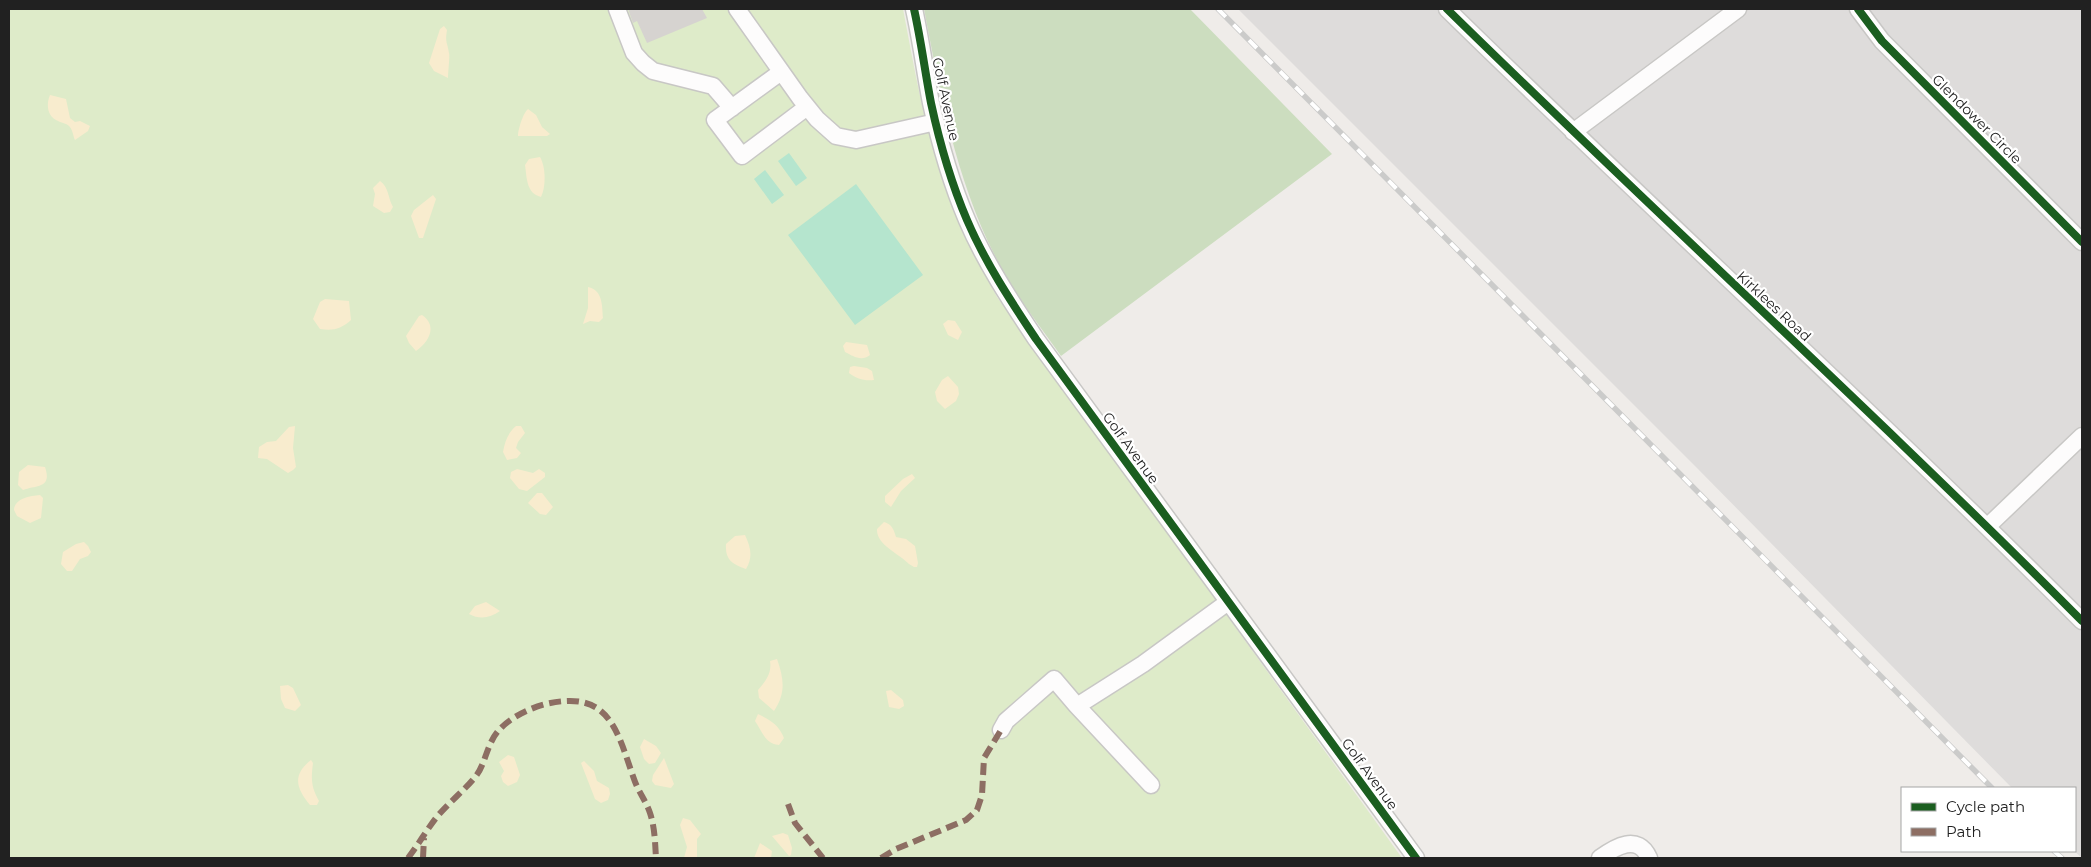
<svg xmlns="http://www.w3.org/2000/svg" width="2091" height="867" viewBox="0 0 2091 867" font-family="Montserrat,sans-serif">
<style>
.residential{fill:#dedcdb}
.grass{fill:#deebc9}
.forest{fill:#ccddbf}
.sand{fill:#f8ecce}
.pitch{fill:#b5e5ce}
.building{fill:#d6d3d0}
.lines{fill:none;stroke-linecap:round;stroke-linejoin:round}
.minor-casing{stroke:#c8c7c5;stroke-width:19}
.minor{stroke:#fdfcfc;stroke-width:16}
.rail-casing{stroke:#cbcbca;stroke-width:5.5}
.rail{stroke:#fff;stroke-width:4;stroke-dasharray:11;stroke-linecap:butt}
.quiet{stroke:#8d6e63;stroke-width:6;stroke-dasharray:12 6;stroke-linecap:butt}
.cycleway-casing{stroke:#fff;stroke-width:11}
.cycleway{stroke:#1b5e20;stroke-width:8}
.labels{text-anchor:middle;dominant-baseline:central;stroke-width:4.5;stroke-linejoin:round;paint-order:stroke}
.street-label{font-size:14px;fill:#212121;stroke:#fff}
</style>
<rect width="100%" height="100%" fill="#efece9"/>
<path class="residential" d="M1238 9H2082V858L2074 851 2075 788H2012L1698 469Z"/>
<path class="grass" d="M9 9H903C917 82 930 161 962 229 973 252 985 274 997 297L1402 858H9Z"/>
<path class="forest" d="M924 9H1190L1332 154 1061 356C1041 328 1020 301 1003 271 958 190 941 98 924 9Z"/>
<path class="sand" d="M444 26 447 30C445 43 447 41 449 53 450 56 448 73 448 78L434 71 429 63 440 29Z
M50 95 66 99 70 118 75 122 80 121 90 126 88 131 75 140C73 136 73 130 69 126 66 123 62 123 58 121 47 117 46 104 50 95Z
M528 109 536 115 542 127 550 134 547 136H518C518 130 523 113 528 109Z
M540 157C546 167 546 187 541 197 526 193 527 178 525 165L529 159Z
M380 181C389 187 388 199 393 207L390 212 384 213 373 206 375 194 373 188Z
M433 195 436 199 423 238H419L411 216 414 210Z
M588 287C603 290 602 306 603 318L599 322 590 321 583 324 588 308Z
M325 299 349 301 351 320C341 329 333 331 320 329L313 319 320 302Z
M422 315C438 326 429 342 416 351L409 343 406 336 419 316Z
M948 320 955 321 962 332 958 340 948 335 943 324Z
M846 342 867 345 870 355C861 362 853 356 845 352L843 346Z
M854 366 867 368 872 371 874 380C864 381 857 379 849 373L850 367Z
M948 376 958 387 959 394 956 401 945 409 937 401 935 392 942 380Z
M295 426 293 448 296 467 293 470 288 473 267 459 258 458 259 447 267 442 276 441 289 427Z
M516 426H521L525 433 518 442 516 448 521 453 517 458 507 460 503 452C505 441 508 433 516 426Z
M28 465 45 467C52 488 38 485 23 490L18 485 19 472Z
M517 469 533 473 539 469 545 473V477L527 491 519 489 510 478 511 472Z
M912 474 915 478 901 491 891 507 885 502V496L903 479Z
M537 493H542L553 507 546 515 540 514 528 503Z
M40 495 43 498 41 518 30 523 17 516 14 510C15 498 30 496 40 495Z
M884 522C892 524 894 530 896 537L906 539 915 546 918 563 917 567H914L909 564C900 554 876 545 877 529Z
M745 535C751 548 753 557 746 569 731 564 725 559 726 544L735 536Z
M84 542 88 546 91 552 88 556 80 559 72 571H67L61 564 63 552 76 544Z
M486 602 500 611C490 618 480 620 469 614L475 606Z
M777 659C784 679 786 693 774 711L759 698 758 690C766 681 772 673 770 661Z
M288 685 293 688 301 705 295 711 285 708 281 699 280 686Z
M891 690 903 700 904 706 899 709 889 707 886 691Z
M758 714C770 720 779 725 784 738L779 745C765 744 762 731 755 721Z
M644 739 656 746 661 753 655 763 649 764 644 759 640 747Z
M508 755 514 757 520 775 517 782 508 786 503 782 501 776 504 771 499 762Z
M664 758 674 784 671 788 655 785 652 781 653 775Z
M311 760 313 763C311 779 311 787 319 801L317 805H310C296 788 292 775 311 760Z
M584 761 594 771 597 781 609 788 610 794 608 800 601 803 595 799 581 763Z
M683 818 690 820 701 834 697 839V858H684L687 847 680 825Z
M783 833 788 835 792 848 791 855 789 856 772 836Z
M760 843 772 851 771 858H754Z"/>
<path class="pitch" d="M789 153 807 178 796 186 778 161Z
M765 170 784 195 772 204 754 179Z
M856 184 923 275 855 325 788 235Z"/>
<path class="building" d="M628 9H702L707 18 647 43 637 21 633 23Z"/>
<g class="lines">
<g class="minor-casing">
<path id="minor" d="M617 9 634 53 643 63 653 71 713 86 732 108
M737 9 800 98 817 119 836 136 856 140 936 122
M914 9C921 40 925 72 931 103 939 140 952 185 967 220 985 262 1010 300 1036 339L1416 858
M1447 9C1657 215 1875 413 2082 621
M1858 9 1882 41 2082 242
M781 72 715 120 742 156 807 107
M1573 132 1738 9
M1988 526 2082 436
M1001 730 1006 721 1054 679 1077 706
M1151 785 1077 706 1143 664 1228 602
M1600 858C1615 847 1638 833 1649 858"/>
</g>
<use href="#minor" class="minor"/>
<g class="rail-casing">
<path id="rail" d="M1218 9 1992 788
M2054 851 2062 858"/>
</g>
<use href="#rail" class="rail"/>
<path class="quiet" d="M788 804 795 823 823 858
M408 858C418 845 426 831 436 818 448 803 464 791 476 776 486 763 487 742 500 729 511 717 530 708 546 704 610 689 617 731 634 779 638 791 646 801 650 813 655 828 655 843 656 858
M423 858 424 838
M881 858 896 849 966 820 977 810 982 795 984 758 1001 730"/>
<g class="cycleway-casing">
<path id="cycleway" d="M914 9C921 40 925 72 931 103 939 140 952 185 967 220 985 262 1010 300 1036 339L1416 858
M1447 9C1657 215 1875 413 2082 621
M1858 9 1882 41 2082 242"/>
</g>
<use href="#cycleway" class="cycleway"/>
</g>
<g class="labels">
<g class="street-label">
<text transform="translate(946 99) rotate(78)">Golf Avenue</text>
<text transform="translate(1977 119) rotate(45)">Glendower Circle</text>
<text transform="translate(1774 306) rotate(43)">Kirklees Road</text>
<text transform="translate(1131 448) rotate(54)">Golf Avenue</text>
<text transform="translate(1370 774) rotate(54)">Golf Avenue</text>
</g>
</g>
<rect width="2091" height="867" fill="none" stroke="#212121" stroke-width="20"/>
<rect x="1901" y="787" width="175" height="65" fill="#ffffff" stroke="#a6a6a6"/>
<rect x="1911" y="803" width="25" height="8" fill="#1b5e20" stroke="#a6a6a6"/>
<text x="1946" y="812" font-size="15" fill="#212121">Cycle path</text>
<rect x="1911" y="828" width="25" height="8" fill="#8d6e63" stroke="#a6a6a6"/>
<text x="1946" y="837" font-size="15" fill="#212121">Path</text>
</svg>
